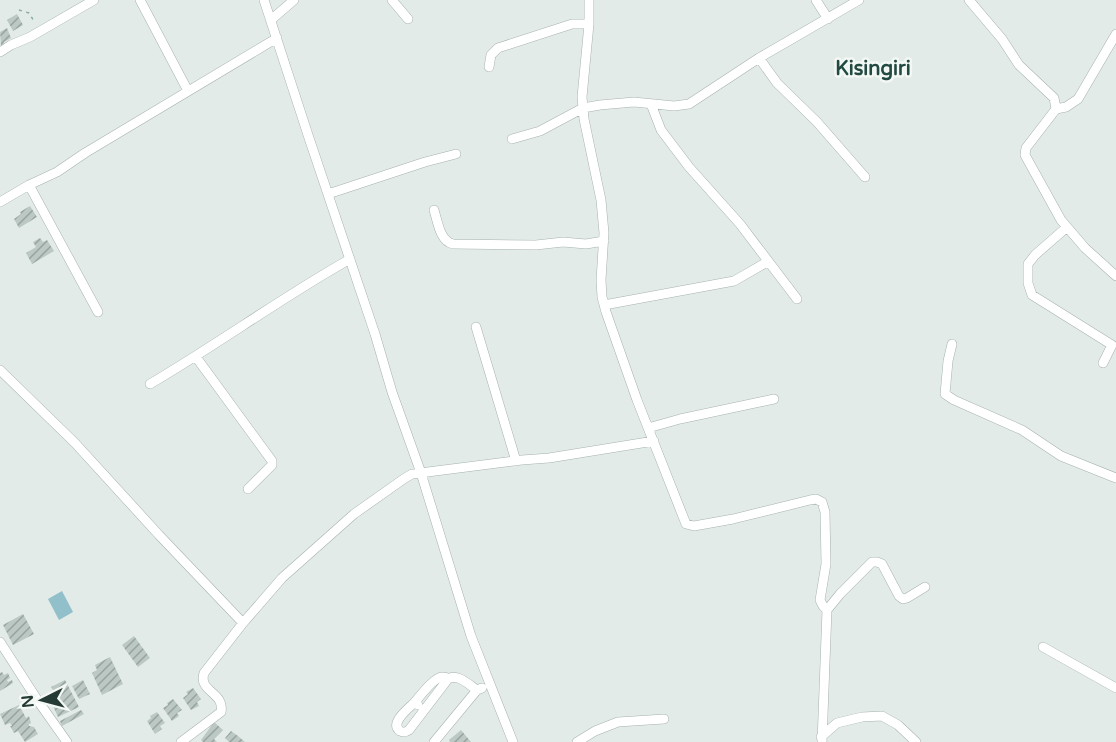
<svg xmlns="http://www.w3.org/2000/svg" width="1116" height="742" viewBox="0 0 1116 742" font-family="'Varela Round',sans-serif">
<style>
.water{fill:#91bfca}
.building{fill:url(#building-hatch)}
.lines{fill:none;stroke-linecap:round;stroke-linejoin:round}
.minor-casing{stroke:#a6b2af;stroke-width:10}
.path{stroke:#87aba1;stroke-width:1.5;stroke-dasharray:3 4.5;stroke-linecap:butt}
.minor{stroke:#fff;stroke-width:9}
.labels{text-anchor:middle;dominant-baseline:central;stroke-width:5;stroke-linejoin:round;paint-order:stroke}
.quarter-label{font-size:20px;font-weight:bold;fill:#234a42;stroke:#f3f8f5}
</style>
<defs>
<pattern id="building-hatch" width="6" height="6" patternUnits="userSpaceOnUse" patternTransform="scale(1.5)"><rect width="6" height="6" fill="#bbc8c4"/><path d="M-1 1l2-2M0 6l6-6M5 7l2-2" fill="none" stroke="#98a3a0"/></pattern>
</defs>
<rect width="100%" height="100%" fill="#e3ebe8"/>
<path class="water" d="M62 591 73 612 59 620 48 599Z"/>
<path class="building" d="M17 14 23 25 13 31 7 20Z
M7 28 11 38 4 42V43L1 46 0 32Z
M30 206 37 217 19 228 14 219 21 214 20 212Z
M40 238 43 242 47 240 54 251 32 264 26 253 36 247 33 242Z
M23 614 34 634 13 645 3 625Z
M134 636 150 658 138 667 122 645Z
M110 657 123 684 102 695 92 673 97 670 95 665Z
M2 672 4 675 8 673 10 678 7 680 8 682 12 680 13 683 0 691V673Z
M65 680 79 707 58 717 48 695 54 692 51 687Z
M83 680 90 694 79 699 72 686Z
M193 688 201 699 197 702 199 706 191 710 183 698 188 694 186 692Z
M173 699 182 710 177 713 179 716 172 721 163 708 168 705 167 703Z
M19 705 26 718 29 716 31 723 29 724V726L34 727 38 734 25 742 18 731 14 733 10 726H12L10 723 5 725 0 714Z
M81 710 84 714 62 726 60 721Z
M157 712 165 723 160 726 162 729 155 734 147 721 151 718 150 716Z
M214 722 223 730 214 739 217 742H203L201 740Z
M461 730 471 742H450L449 740Z
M231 731 238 736 245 742H229L225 738Z"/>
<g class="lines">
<g class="minor-casing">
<path id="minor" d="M140 0 188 91
M264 0 308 135 375 334 392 392 421 473 471 636 513 742
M392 0 408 19
M589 0V24L582 97 584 119 601 200 604 233 601 280 602 297 606 312 637 400 686 524 694 526 733 519 810 500 816 499 822 502 825 512 826 564 820 600 823 606 827 610 822 742
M816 0 828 19
M969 0 1002 39 1019 65 1054 98 1056 109 1026 148 1025 155 1061 220 1085 248 1116 276
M272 19 294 0
M0 52 11 45 30 37 94 0
M759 58 777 83 817 122 865 177
M489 67 491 55 498 48 572 24H589
M651 104 661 130 689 167 740 224 797 299
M1056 109 1066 107 1078 99 1116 34
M512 139 540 131 583 108 600 105 634 102 674 106 689 104 759 58 859 0
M29 185 98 312
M328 194 425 162 456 154
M0 202 29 185 57 172 85 153 277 38
M434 210C438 223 440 241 453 244L536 245 563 242 586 244 604 241
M1067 227 1035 255 1028 264V283L1032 295 1112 345 1103 363
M604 305 734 281 767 262
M476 327 516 461
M952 344 948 361 945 394 954 400 1022 430 1061 456 1116 478
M196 357 272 461V465L248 489
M0 370 75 443 159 535 243 623
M150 384C218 344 281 298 350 259
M648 428 680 419 774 399
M827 610 840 594 872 562H877L882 564 899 596 903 599 907 598 925 587
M0 642 38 701 67 742
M1043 647 1116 688
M415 702C409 708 389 723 400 731 404 733 406 732 409 730L448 679C458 673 469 685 477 690
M418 705 415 702C420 696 435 676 443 677 445 677 447 678 448 679
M821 737 837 723 862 717 882 716 898 725 916 742
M181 742 221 712C225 692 198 692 204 673L243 623 282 578 354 514 405 478 412 474 522 460 549 458 654 441
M434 742 477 690 482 688
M577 742 595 731 618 722 664 719"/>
</g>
<path class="path" d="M19 10 29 13 35 23"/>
<use href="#minor" class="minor"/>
</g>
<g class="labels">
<g class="quarter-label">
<text x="873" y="69">Kisingiri</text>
</g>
</g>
<g transform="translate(42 700) rotate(264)" stroke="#f3f8f5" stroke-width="4.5" paint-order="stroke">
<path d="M0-4.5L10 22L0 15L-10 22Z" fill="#253a35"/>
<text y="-9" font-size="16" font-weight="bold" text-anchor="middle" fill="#253a35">N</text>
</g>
</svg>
